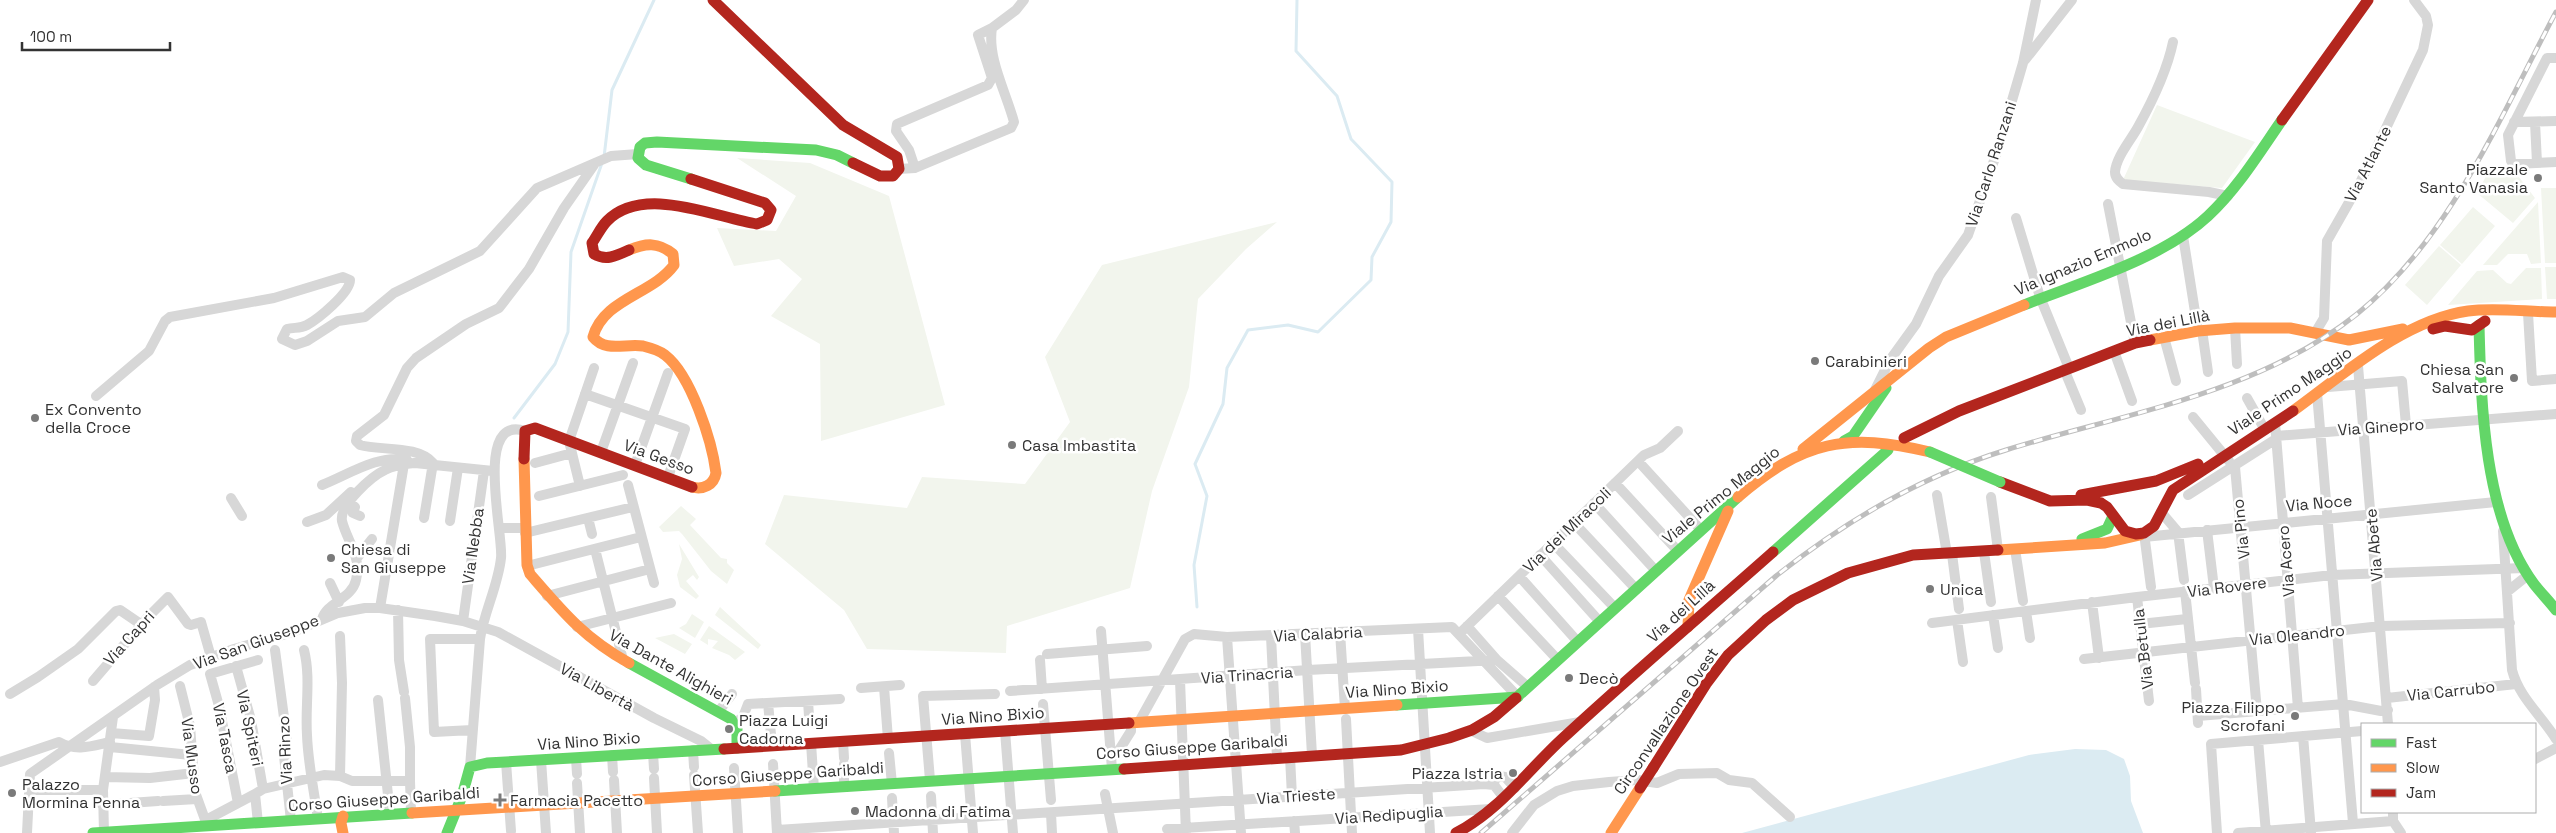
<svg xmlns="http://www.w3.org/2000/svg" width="2556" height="833" viewBox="0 0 2556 833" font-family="'Space Grotesk',sans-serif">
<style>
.green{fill:#f2f5ed}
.water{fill:#dbebf2}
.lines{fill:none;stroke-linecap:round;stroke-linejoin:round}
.stream{stroke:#dbebf2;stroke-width:3}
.street{stroke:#d7d7d7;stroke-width:10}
.fast{stroke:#63d668;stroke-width:11}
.slow{stroke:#ff974d;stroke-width:11}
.jam{stroke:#b3261e;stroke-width:11}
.rail-casing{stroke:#bebebe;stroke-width:5}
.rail{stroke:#fff;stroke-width:3;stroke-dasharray:9;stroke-linecap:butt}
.fast-bridge{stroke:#63d668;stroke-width:11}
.jam-bridge{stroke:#b3261e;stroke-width:11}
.poi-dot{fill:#7a7a7a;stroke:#fff;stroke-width:2}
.labels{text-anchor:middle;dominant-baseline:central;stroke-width:5;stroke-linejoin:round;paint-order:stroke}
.street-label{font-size:16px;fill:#333;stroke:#fff}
.poi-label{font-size:16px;fill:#333;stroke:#fff;text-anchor:start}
</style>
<rect width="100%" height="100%" fill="#fff"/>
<path class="green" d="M2157 105 2255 142 2222 188 2123 180Z
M737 158 810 163 889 196 945 405 821 441 820 344 771 316 802 279 779 259 734 266 717 228 776 231 796 196Z
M2491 167 2495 169 2512 168 2535 198 2513 223 2477 193Z
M2541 188H2556V263H2545Z
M2538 202 2541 263 2531 264 2527 254H2508L2497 265H2483Z
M2473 207 2495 226 2462 264 2440 245Z
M1277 222 1246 249 1198 299 1189 387 1152 491 1130 588 1007 626 1006 653 867 649 844 610 765 544 784 495 907 508 922 477 1025 484 1070 422 1045 357 1102 265Z
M2439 246 2461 265 2427 305 2405 285Z
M2545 267H2556V299H2547Z
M2526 268H2541L2542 299 2448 305 2477 271 2493 270 2507 283 2511 284Z
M681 506 696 519 690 525 721 558 727 559V563L734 570 727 584 711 571 682 534 679 531 663 532 659 527Z
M679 544 699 577 697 580 693 575 686 581 699 596 696 599 680 587 677 575 682 559Z
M720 607 761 645 758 649 715 615Z
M692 614 704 622 695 638 679 628 686 624Z
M709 626 745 652 735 660 729 655 712 648 718 641 708 639V645L700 640Z
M674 634 692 644 685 654 655 638Z"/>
<path class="water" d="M2075 749 2106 750 2124 759 2130 776 2131 801 2143 833H1742L2029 755Z"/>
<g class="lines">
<path class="stream" d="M604 157 612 90 654 0
M514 418 555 364 568 332 571 252 602 163
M1197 607 1194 565 1207 496 1195 464 1223 404 1227 368 1248 330 1288 325 1318 332 1371 280 1372 257 1391 222 1392 182 1351 139 1337 96 1296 51 1297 0"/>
<path class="street" d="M2173 42C2167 71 2153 100 2138 127 2131 140 2116 157 2115 172 2115 178 2119 181 2123 184L2209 192 2228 196
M2556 58H2547L2508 135 2511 161 2514 164 2556 162
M2025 60 2072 0
M2514 122 2556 121
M2535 122 2537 163
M915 168 909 150 896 131 897 124 988 85 992 78 978 35 992 28
M899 169 915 168 1011 128 1014 122C1006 92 987 58 992 28L1016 10 1024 0
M2108 204 2135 343
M2016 218 2040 297 2069 368
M2183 236 2198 331
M2528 313 2532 381 2556 379
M2235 328 2237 364
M2202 330 2208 372
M2315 333 2324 318 2327 241 2360 183 2423 50 2428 25 2426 16 2414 0
M2164 337 2176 381
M2114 351 2132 401
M2358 366 2388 724
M2064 369 2081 410
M2328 387 2402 381 2406 425
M1875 390 1890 360 1916 324 1939 276 1968 235 1996 155 2023 63 2036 0
M2317 393 2353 823
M585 394 685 429 668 477
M96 396 149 351 165 321 170 317 274 298 343 277 350 280C350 293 318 319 307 325 300 329 294 327 287 329L282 339 295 345 307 341 338 321 365 317 394 293 480 251 537 188 611 156 638 154
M2247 398 2265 430
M2193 417 2229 461
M2275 423 2298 708
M2276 436 2556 414
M601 452 633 363
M1638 461 1701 530
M433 463C418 445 381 451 360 445L356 441 357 436 384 415 407 368 416 358 466 324 499 308 529 269 564 208 594 165
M535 463 572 453
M635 465 668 373
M2235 467 2257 711
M1615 483 1678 551
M322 485C348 475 378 454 407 460
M628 485 654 583
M580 486 569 441 594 368
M1937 495 1947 554
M2188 495 2276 439
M539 496 623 475
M1991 497 1998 550
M231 498 242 516
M349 502 355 507 353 513 360 516
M1594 503 1656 571
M2161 512 2178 532 2184 580
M424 518 433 463
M588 518 592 534
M450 521 458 468
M307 522 326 515 351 492
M1574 523 1636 589
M501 528H526
M2207 530 2214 588
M2503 531 2512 670C2519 697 2541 715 2556 739
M525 533 633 507
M2144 533 2151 587
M2144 537 2496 502
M1553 543 1615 608
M595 549 623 660
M2015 549 2023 601
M1984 552 1991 602
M1952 554 1959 609
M1540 555 1600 622
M357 558 372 539
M527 566 641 537
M1519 576 1578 642
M330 583 339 602
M2185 591 2195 683
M2508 591 2528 575
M547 596 650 569
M1498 596 1558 660
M2137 597 2149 701
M2092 602 2099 658
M380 608 404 464
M398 610 399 660 404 692
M2026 611 2030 638
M1993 615 1998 648
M322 619C327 602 352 599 356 580 362 557 347 541 342 521 339 505 372 476 385 470 394 465 405 464 415 463L493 471
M1957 620 1963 662
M463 621 484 471
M1932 623 2137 597 2332 575 2524 568
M2140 624 2187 619
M1467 626 1497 660 1528 687
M577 627 671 603
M1418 629 1430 833
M1101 631 1112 769
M1340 632 1345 709
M1305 634 1312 755
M1459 634 1644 455 1660 448 1678 431
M340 636 342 683 340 776
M1271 636 1277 758
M1227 637 1241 833
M275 650 287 740 284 756 291 821
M304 650C311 678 305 706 307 735 308 763 314 791 318 819
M1047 654 1147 646
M2084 659 2381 626 2510 623
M1040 660 1042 689
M236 666 251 720 263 789
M1180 680 1186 833
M93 681 148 617 168 597 188 624 191 625 201 622 211 657
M180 686 190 726 195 792 207 825
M884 687 888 739
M861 688 900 685
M2196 689 2198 723
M1010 691 1308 670 1497 660
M10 694 38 677 78 649 116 611 120 610 142 625
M405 698 410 747V781
M2387 698 2516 684
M378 700 390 814
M808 701 809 716
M768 703 772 745
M1043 704 1051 800
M719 711 732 694
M2198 716 2344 704 2381 711 2388 710
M1346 719 1352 833
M1139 722 1185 639 1194 634 1227 637 1452 627 1518 697
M735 723 743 717 748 704 840 699
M472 730 434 732 430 639H480
M1005 731 1013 833
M1472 731 1487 738 1580 722
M111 733 149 736 155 700 154 687
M965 734 973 833
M2303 736 2311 832
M2258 740 2266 833
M843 741 844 758
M811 743 814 789
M110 747 191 755
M693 750 694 767
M653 753 654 769
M889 753 892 784
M612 755 613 772
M1111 755H1116L1131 731V723
M1290 757 1292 796
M576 758 577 774
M2535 759 2556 748
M541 760 546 833
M0 762 59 742C76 752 92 746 110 742
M506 762 511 831
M773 764 777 833
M844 764V787
M470 767 480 639C484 612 498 586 501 558 504 536 473 414 525 431
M734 768 738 833
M694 775 698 833
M105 777 150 778 194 773
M654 778 657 833
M614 780 617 833
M930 780 923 696 995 694
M577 783 580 833
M1494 785 1495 779 1499 776 1505 777 1515 788
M29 790H103
M255 794 263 789 324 775 340 776 352 781H410L411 812
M1105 794 1113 833
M931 796 933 833
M892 798 894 833
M163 801 197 799
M238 803 219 706 210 674 258 660
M102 805 158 801
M2393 812V821L2401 833
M1051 813 1052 833
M206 820 255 794 258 823
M1294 821 1295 833
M1167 829 1491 809
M777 830 1484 784 1494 785 1504 798
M27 833 30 774 157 685 190 665 234 649 293 632 338 613 365 608H380L435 616 463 621 498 632 654 718 701 741 711 749
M104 833 103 790 113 717
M1512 833 1534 805 1557 791 1573 786 1609 782 1637 780 1657 783 1679 774 1717 773 1729 780 1752 783 1790 817
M2217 833 2211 744 2362 731
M2238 833 2393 821"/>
<path class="fast" d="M691 179 646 165 638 158 640 147 645 143 657 142 816 150 837 155 853 163
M2024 305C2082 282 2162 259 2208 216 2238 188 2259 153 2282 120
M2479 325C2481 405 2484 517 2534 584 2541 593 2549 601 2556 610
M1844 441 1853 436 1886 388
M2082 539 2107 529 2113 516
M1773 552 1888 450
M629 663 731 719 737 729V748
M1516 698 1738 497
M1397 705 1518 697
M775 791 1124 769
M93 833 412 813
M447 833 462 796 470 767 487 763 724 749"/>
<path class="slow" d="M629 250C646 243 658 242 673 254L674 265C653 294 603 299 593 337 606 353 626 343 643 346 651 348 659 350 665 355 691 375 712 441 716 473 714 485 703 490 692 487
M2150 340 2198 331 2235 328H2290L2349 340 2403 329
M2293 411C2344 374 2404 320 2468 311 2495 307 2528 312 2556 312
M1803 449 1929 348 1946 337 2024 305
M524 459 527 565 530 574C563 612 584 638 629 663
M1738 497C1803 441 1847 432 1930 452
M1998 550 2105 543 2140 535
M1688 627 1689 600 1728 511
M1129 723 1397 705
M412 813 775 791
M343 816 341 823 343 833
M1611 833 1640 788"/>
<path class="jam" d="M713 0 843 125 897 157 899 169 893 176H880L853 163
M2282 120 2368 0
M629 250C616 256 606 261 594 254L592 243C597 236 601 227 607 221 643 184 714 217 757 224L767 220 771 210 765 203 691 179
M2433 329 2445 326 2472 330 2485 321
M1904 438 1959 411 2135 343 2150 340
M524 459 525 431 535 428 692 487
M2000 482 2050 501 2087 500 2101 503 2107 507 2125 531 2136 534 2144 533 2154 526 2173 490 2293 411
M2081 495 2156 481 2198 464
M724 749 1129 723
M1653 768 1706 684 1728 655 1766 620 1793 600 1848 573 1913 555 1998 550
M1124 769 1401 750 1449 738 1472 730 1494 717 1516 698
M1456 833C1499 811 1528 770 1563 738 1631 675 1703 614 1773 552"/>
<g class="rail-casing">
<path id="rail" d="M1481 833 1776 576C1844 522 1922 476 2006 450 2125 413 2257 394 2357 314 2450 239 2501 115 2556 12"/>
</g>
<use href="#rail" class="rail"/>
<path class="fast-bridge" d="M1930 452 2000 482"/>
<path class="jam-bridge" d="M1640 788 1653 768"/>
</g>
<g class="poi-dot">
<circle cx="2538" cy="178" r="5"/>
<circle cx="1815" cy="361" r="5"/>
<circle cx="2514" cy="378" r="5"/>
<circle cx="35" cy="418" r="5"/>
<circle cx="1012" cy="445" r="5"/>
<circle cx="331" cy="558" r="5"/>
<circle cx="1930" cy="589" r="5"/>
<circle cx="1569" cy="678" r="5"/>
<circle cx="2295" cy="716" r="5"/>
<circle cx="729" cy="729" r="5"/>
<circle cx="1513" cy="773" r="5"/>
<circle cx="12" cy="793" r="5"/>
<path d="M497.5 792.5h5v5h5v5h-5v5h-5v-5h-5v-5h5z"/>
<circle cx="855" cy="811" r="5"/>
</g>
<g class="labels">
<g class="street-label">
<text transform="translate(1991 164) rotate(-72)">Via Carlo Ranzani</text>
<text transform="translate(2368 164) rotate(-63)">Via Atlante</text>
<text transform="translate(2083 262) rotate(-23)">Via Ignazio Emmolo</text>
<text transform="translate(2168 323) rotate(-11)">Via dei Lillà</text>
<text transform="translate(2290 391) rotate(-34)">Viale Primo Maggio</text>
<text transform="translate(2381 427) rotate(-4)">Via Ginepro</text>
<text transform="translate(659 457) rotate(20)">Via Gesso</text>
<text transform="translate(1721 495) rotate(-39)">Viale Primo Maggio</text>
<text transform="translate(2319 503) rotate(-5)">Via Noce</text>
<text transform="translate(2241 529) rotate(-96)">Via Pino</text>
<text transform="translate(1567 530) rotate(-44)">Via dei Miracoli</text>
<text transform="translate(2374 545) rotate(-95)">Via Abete</text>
<text transform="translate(473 546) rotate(-82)">Via Nebba</text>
<text transform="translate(2286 561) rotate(-95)">Via Acero</text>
<text transform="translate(2227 587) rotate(-7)">Via Rovere</text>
<text transform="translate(1681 611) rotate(-42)">Via dei Lillà</text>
<text transform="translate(1318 634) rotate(-3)">Via Calabria</text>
<text transform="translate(2297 635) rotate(-6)">Via Oleandro</text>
<text transform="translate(129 638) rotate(-48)">Via Capri</text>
<text transform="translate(256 642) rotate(-20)">Via San Giuseppe</text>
<text transform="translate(2143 649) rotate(-97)">Via Betulla</text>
<text transform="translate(671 667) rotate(29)">Via Dante Alighieri</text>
<text transform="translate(1247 675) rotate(-4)">Via Trinacria</text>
<text transform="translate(597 687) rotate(29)">Via Libertà</text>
<text transform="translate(1397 689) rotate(-4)">Via Nino Bixio</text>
<text transform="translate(2451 691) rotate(-6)">Via Carrubo</text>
<text transform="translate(993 716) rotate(-4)">Via Nino Bixio</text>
<text transform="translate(1666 721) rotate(-56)">Circonvallazione Ovest</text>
<text transform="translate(250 728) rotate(78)">Via Spiteri</text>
<text transform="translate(225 738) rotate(79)">Via Tasca</text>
<text transform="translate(589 741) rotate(-4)">Via Nino Bixio</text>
<text transform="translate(1192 747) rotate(-4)">Corso Giuseppe Garibaldi</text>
<text transform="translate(285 750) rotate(-93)">Via Rinzo</text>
<text transform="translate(192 756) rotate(82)">Via Musso</text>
<text transform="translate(788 774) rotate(-4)">Corso Giuseppe Garibaldi</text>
<text transform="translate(1296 796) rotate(-4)">Via Trieste</text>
<text transform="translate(384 799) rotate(-4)">Corso Giuseppe Garibaldi</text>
<text transform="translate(1389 815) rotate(-4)">Via Redipuglia</text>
</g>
<g class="poi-label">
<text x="2528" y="169" text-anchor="end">Piazzale<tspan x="2528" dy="18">Santo Vanasia</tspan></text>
<text x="1825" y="361">Carabinieri</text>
<text x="2504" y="369" text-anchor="end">Chiesa San<tspan x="2504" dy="18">Salvatore</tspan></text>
<text x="45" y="409">Ex Convento<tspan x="45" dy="18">della Croce</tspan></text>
<text x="1022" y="445">Casa Imbastita</text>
<text x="341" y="549">Chiesa di<tspan x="341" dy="18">San Giuseppe</tspan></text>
<text x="1940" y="589">Unica</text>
<text x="1579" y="678">Decò</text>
<text x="2285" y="707" text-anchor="end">Piazza Filippo<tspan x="2285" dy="18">Scrofani</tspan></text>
<text x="739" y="720">Piazza Luigi<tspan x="739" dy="18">Cadorna</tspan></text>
<text x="1503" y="773" text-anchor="end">Piazza Istria</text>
<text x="22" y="784">Palazzo<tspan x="22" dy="18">Mormina Penna</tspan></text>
<text x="510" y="800">Farmacia Pacetto</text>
<text x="865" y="811">Madonna di Fatima</text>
</g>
</g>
<rect x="2361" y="723" width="175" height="90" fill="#ffffff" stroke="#adadad"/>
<rect x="2371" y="739" width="25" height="8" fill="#63d668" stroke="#adadad"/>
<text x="2406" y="748" font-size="15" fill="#333333">Fast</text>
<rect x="2371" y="764" width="25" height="8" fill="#ff974d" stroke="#adadad"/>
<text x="2406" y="773" font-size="15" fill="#333333">Slow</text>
<rect x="2371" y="789" width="25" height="8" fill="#b3261e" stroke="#adadad"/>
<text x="2406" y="798" font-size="15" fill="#333333">Jam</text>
<path d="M22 42v8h148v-8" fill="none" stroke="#333333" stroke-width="2.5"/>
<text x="30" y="42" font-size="15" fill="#333333" stroke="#ffffff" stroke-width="4" paint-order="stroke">100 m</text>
</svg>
